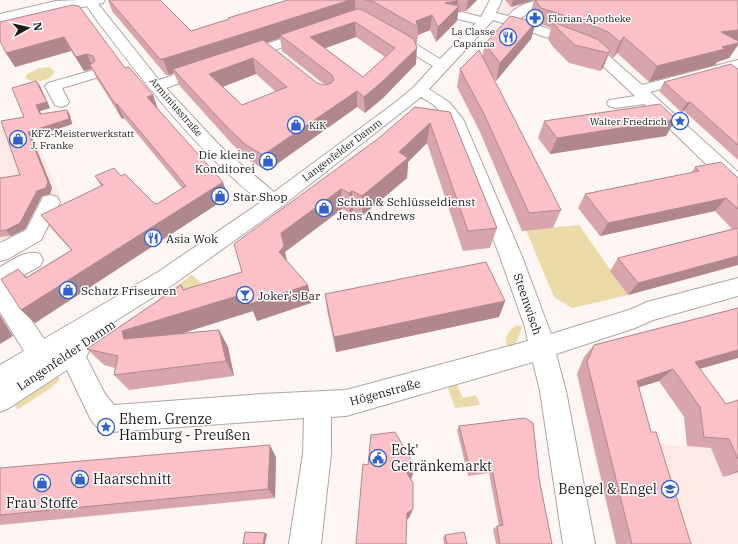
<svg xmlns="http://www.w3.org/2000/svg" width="738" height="544" viewBox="0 0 738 544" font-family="'IBM Plex Serif',serif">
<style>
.built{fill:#fdeae4}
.green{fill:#ebdba8}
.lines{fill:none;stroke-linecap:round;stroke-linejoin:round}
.minor-casing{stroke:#afa6a3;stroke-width:2}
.major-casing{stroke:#afa6a3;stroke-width:2}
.minor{fill:#fff;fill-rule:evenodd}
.major{fill:#fff;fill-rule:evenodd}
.wall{fill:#d8a6aa;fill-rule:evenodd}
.shaded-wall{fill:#b0878b}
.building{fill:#fbc1c6;stroke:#b0878b;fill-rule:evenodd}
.labels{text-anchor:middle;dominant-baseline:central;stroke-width:3;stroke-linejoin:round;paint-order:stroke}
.far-poi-label{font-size:10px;fill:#1f1b1a;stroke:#fff;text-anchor:start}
.far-street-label{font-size:10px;fill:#1f1b1a;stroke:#fff}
.poi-label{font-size:12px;fill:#1f1b1a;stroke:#fff;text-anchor:start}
.street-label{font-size:12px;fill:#1f1b1a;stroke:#fff}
.near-poi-label{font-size:14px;fill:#1f1b1a;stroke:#fff;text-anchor:start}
</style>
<rect width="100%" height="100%" fill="#fef6f3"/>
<path class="built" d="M506 0H533L505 16 499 12Z
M29 123 70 219 0 257V128Z
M591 439 711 448 723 477 738 472V544H672L660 504 605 501Z"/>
<path class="green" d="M49 67 55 71C52 80 40 82 31 81L26 78V75L39 68Z
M579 225 628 295 572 308 554 297 526 230Z
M192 275 201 283 166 309 158 302 161 297Z
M517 325 522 327 517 341 513 345 507 348C504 338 508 330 517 325Z
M57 375 60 379 51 388 17 410 13 402Z
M456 383 463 398 476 395 480 405 455 408 447 385Z"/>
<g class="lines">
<g class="minor-casing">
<path id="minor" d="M85 0H95L159 80 200 66 205 65 210 66 212 69 210 72 166 88 223 149 274 192 396 102 414 87 433 66 386 38 384 35 386 32H396L440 59 476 23 457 19 456 16 457 13 462 12 481 17 490 0H502L496 13 508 16C518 4 533 0 548 0L546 3 519 19 575 38 601 49 642 85 738 60V68L650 92 738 172V189L731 188 644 104 615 108 609 106 607 103 609 100 635 96 591 55 555 40 493 20 429 89 449 102 463 119 521 254 551 334 629 310 647 302 738 278V296L653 320 635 328 556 354 566 391 595 544H563L540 391 533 362 346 416 331 417V454L321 544H289L303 454 304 418 111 432 97 427 91 420 67 370 9 408 0 412V365L24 351 0 312V267C12 261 25 249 40 254L43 260 40 266 5 285 8 286 44 339 158 272 261 202C196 150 145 84 96 19L84 2ZM421 97 434 105 447 119 499 254 525 327 528 341 346 390 262 394 114 405 105 394 86 357 90 349 87 341 85 340 174 284 281 207Z
M309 30 314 31 316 34 314 37 243 60 238 59 236 56 238 53Z
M94 70 99 71 101 74 99 77 62 88 69 102 67 105 61 107 55 105 45 86 48 83Z
M50 195 57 197 60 202 41 240 8 259 0 261V243L26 230 43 197Z"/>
</g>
<g class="major-casing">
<path id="major" d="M79 0H105L103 3 77 8 56 9 0 22V14L56 1Z"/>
</g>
<use href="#minor" class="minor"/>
<use href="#major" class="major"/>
</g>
<path class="wall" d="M108 0H160L191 31 228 20V18L288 0H477L466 11 458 12 457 21 436 42 430 30 418 35 417 43 414 42 416 64 383 98 365 113 357 107 267 171 250 161 232 144 179 85 174 73 169 75H166L112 11ZM356 37 385 57 363 77 325 48ZM280 38 282 51 325 85H324L317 83 267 43ZM256 74 276 92 242 105 223 87Z
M505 0H738V45L729 58 717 62 715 65 649 82 617 53 613 58 609 54 603 68 600 71 569 63 553 47 548 39 551 28 537 23 536 22 531 39 496 81 492 76 561 210 553 228 522 231 480 132 457 87 460 69 482 57 485 44 535 22 530 14 534 0 511 7Z
M72 5 125 68 153 95 158 109 228 197 35 323 21 310 18 269 27 277 71 250 52 229 41 215 101 186 95 176H121L154 203 157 204 182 188 124 118 122 119 97 79 92 69 84 71 71 51 15 67 6 53Z
M738 69V160L684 111 681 112 659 91 664 82Z
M36 81 40 86 50 108 40 111 41 114 70 115 72 124 32 138 52 188 50 194 42 196 25 229 11 236 0 237V178L20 175 24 117Z
M450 112 497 228 490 248 463 251 427 143 408 162 407 178 362 216 353 211 350 213 342 209 285 252 287 262 308 285 311 303 257 321 253 311 182 333 219 330 228 347 234 376 129 390 114 375 115 368 104 365 87 349 181 285 184 290 242 272 379 138Z
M544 121 666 136 550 154 538 138Z
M695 167 738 178V265L628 295 610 271 618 258 732 229 715 211 600 236 578 208 585 194 691 173Z
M325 294 505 301 499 317 336 352 327 310Z
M738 308V358L700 369 726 404 738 400V472L723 477 711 448 687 446 684 417 659 381 638 387 651 432 691 544H616L577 374 584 357 594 345Z
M459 426 539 478 552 544H496L493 529 497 526H499L489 473 468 476 457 430Z
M276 457 275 498 0 525V468Z
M445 535 467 544H444L443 538Z"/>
<path class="shaded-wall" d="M350 0H355L356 14 280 35V38L176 73 173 69 174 73 169 75 163 59Z
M458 0 457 8 459 6 457 21 436 42 438 27 445 3Z
M468 0H477L466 11Z
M513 0H534L511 7Z
M432 15 430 30 418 35V27L416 21Z
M355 22 356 37 312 53 310 37Z
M536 22 531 39 496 81 500 63Z
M738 30V45L729 58 717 62 715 65 649 82 657 66 721 32Z
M64 37 71 51 15 67 6 53Z
M624 37 617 53 613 58 620 42Z
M417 48 416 64 383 98 365 113 364 97Z
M610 50 603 68 600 71 608 53Z
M87 54 94 69 90 65 92 69 84 71 76 57Z
M253 58 256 74 214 90 209 74Z
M36 81 40 86 50 108 40 111 44 120 40 114 36 105Z
M357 91V107L267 171 263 155Z
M153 95 158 110 147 97Z
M690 102 684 111 681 112 687 103Z
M115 104H117L124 118 122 119Z
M67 110 70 115 72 124 32 138 52 188 50 194 42 196 25 229 11 236 6 230 37 191 28 132Z
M676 119 666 136 550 154 557 138Z
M430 123 427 143 408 162 407 178 362 216V196L399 152Z
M223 182 228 197 35 323 21 310Z
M341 189 342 209 285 252 288 265 279 252 281 233Z
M352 191 353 211 350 213 349 193Z
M726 198 715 211 600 236 608 223Z
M738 256V265L628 295 638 283Z
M308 285 311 303 257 321 253 311 136 348 124 339 122 331 247 293Z
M505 301 499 317 336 352 334 337Z
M0 315 13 336 0 344Z
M219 330 228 347 234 376 226 361Z
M738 350V358L680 374 695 362Z
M673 369 659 381 624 392 637 381Z
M270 445 276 457 275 498 268 489Z
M415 467 411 480 404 485 407 473Z
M738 471V472L723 477Z
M413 509 409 518 403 522 407 513Z
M265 533 267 534 265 544H263Z"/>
<path class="building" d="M109 0H160L191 31 229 19 228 18 288 0H350L163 59H160Z
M365 0H457V1L445 3 459 6 438 27 432 15 416 21 418 27 374 2Z
M535 0H738V30L721 32 738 41V43L722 47 725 49 657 66 624 37 620 42 608 32 581 21 541 8Z
M72 5 79 6 125 68 129 67 153 95 147 97 223 182 21 310 1 279 18 269 26 278 72 250 41 215 103 185 95 176 114 168 121 176 125 174 154 203 157 204 186 186 117 104H115L90 65 95 61 93 56 87 54 76 57 64 37 6 53 0 41V22Z
M357 9 363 10 414 39 417 48 383 81 364 97 357 91 263 155 246 145 227 127 173 69 263 40 317 83 324 85 331 83 334 80 332 75 280 35ZM355 22 395 48 363 77 310 37ZM253 58 287 87 242 105 209 74Z
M510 16 536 22 500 63 485 44Z
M553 22 597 39 610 50 608 53 575 45 559 30Z
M479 50 561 210 529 213 484 114 460 69Z
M731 64 738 69V145L690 102 687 103 664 82Z
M36 81 47 102 36 105 40 114 67 110 69 119 28 132 48 182 46 188 37 191 20 223 6 230 0 231V178L20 175 1 121 24 117 12 88Z
M660 104 676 119 557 138 544 121Z
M415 107 450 112 497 228 468 231 430 123 399 152 408 158 362 196 352 191 349 193 341 189 281 233 284 246 279 252 308 285 250 304 247 293 122 331 124 339 219 330 226 361 114 375 118 356 87 349 181 285 183 290 242 272 234 244 379 138Z
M721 162 738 178V209L726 198 608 223 585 194 699 171 695 167Z
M738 228V256L638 283 618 258Z
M486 262 505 301 334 337 325 294Z
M738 308V350L695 362 726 404 738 400V459L729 439 704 437 700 407 673 369 637 381 651 432H656L691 544H632L587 362 594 345Z
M525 418 533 423 539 478 552 544H500L497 526 503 525 492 469 471 472 459 426Z
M395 432 415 467 407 473 413 483V509L407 513 406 544H356L363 464 368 465 371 435Z
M270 445 268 489 0 515V468Z
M245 532 265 533 263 544H243Z
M464 532 467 544H447L445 535Z"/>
<defs>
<g id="pharmacy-ring" transform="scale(0.9)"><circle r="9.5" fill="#fff" stroke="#3260cf" stroke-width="1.5"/><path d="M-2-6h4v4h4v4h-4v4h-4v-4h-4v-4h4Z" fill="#3260cf"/></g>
<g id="restaurant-ring" transform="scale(0.9)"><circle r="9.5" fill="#fff" stroke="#3260cf" stroke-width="1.5"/><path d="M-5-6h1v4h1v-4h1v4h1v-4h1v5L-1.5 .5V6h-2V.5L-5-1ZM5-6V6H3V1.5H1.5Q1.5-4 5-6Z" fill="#3260cf"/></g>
<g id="sight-ring" transform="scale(0.9)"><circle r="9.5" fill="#fff" stroke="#3260cf" stroke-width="1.5"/><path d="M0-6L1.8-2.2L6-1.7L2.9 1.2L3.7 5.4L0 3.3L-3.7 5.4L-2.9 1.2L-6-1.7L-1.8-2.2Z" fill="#3260cf"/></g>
<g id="shop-ring" transform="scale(0.9)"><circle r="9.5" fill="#fff" stroke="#3260cf" stroke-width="1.5"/><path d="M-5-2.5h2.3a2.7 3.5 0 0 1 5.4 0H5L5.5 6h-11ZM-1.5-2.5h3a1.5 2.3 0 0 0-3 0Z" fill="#3260cf"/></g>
<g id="bar-ring" transform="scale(0.9)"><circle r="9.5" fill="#fff" stroke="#3260cf" stroke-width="1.5"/><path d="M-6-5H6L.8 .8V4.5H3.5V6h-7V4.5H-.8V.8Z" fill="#3260cf"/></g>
<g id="civic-ring" transform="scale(0.9)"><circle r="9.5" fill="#fff" stroke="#3260cf" stroke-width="1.5"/><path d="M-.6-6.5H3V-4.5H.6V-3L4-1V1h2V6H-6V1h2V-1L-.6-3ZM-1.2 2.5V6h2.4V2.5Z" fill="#3260cf"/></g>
<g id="school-ring" transform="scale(0.9)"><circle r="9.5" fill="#fff" stroke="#3260cf" stroke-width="1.5"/><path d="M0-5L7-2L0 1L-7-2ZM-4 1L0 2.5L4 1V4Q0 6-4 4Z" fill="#3260cf"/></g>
</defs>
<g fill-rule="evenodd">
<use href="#pharmacy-ring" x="535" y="18"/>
<use href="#restaurant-ring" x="508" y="37"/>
<use href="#sight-ring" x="680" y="121"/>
<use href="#shop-ring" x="296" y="125"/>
<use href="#shop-ring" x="18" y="139"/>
<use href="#shop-ring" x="268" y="161"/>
<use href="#shop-ring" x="220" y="196"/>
<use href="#shop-ring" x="324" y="208"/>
<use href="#restaurant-ring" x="153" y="238"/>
<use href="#shop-ring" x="68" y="290"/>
<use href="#bar-ring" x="245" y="295"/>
<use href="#sight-ring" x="106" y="427"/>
<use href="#civic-ring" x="378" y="458"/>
<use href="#shop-ring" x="80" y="479"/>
<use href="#shop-ring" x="42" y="483"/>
<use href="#school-ring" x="670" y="489"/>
</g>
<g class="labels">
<g class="far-poi-label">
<text x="548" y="18">Florian-Apotheke</text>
<text x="495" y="31" text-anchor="end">La Classe<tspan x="495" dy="12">Capanna</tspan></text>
<text x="667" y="121" text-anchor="end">Walter Friedrich</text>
<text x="309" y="125">KiK</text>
<text x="31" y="133">KFZ-Meisterwerkstatt<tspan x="31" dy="12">J. Franke</tspan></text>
</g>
<g class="far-street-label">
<text transform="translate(176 107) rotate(49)">Arminiusstraße</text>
<text transform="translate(342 150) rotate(-37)">Langenfelder Damm</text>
</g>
<g class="poi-label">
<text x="255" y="154" text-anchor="end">Die kleine<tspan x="255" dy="14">Konditorei</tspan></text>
<text x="233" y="196">Star Shop</text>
<text x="337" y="201">Schuh &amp; Schlüsseldienst<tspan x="337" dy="14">Jens Andrews</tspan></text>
<text x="166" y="238">Asia Wok</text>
<text x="81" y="290">Schatz Friseuren</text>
<text x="258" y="295">Joker's Bar</text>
</g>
<g class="street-label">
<text transform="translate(528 304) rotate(71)">Steenwisch</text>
<text transform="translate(66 355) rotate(-34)">Langenfelder Damm</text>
<text transform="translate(385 392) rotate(-15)">Högenstraße</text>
</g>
<g class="near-poi-label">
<text x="119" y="419">Ehem. Grenze<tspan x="119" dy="16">Hamburg - Preußen</tspan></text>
<text x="391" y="450">Eck'<tspan x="391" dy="16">Getränkemarkt</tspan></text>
<text x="93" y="479">Haarschnitt</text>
<text x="657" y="489" text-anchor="end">Bengel &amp; Engel</text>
<text x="42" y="503" text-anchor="middle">Frau Stoffe</text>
</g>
</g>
<g transform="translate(28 28) rotate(82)" stroke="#ffffff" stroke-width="3" paint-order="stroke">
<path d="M0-3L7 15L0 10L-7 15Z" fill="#1f1b1a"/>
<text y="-6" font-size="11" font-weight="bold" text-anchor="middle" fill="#1f1b1a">N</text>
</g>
</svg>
